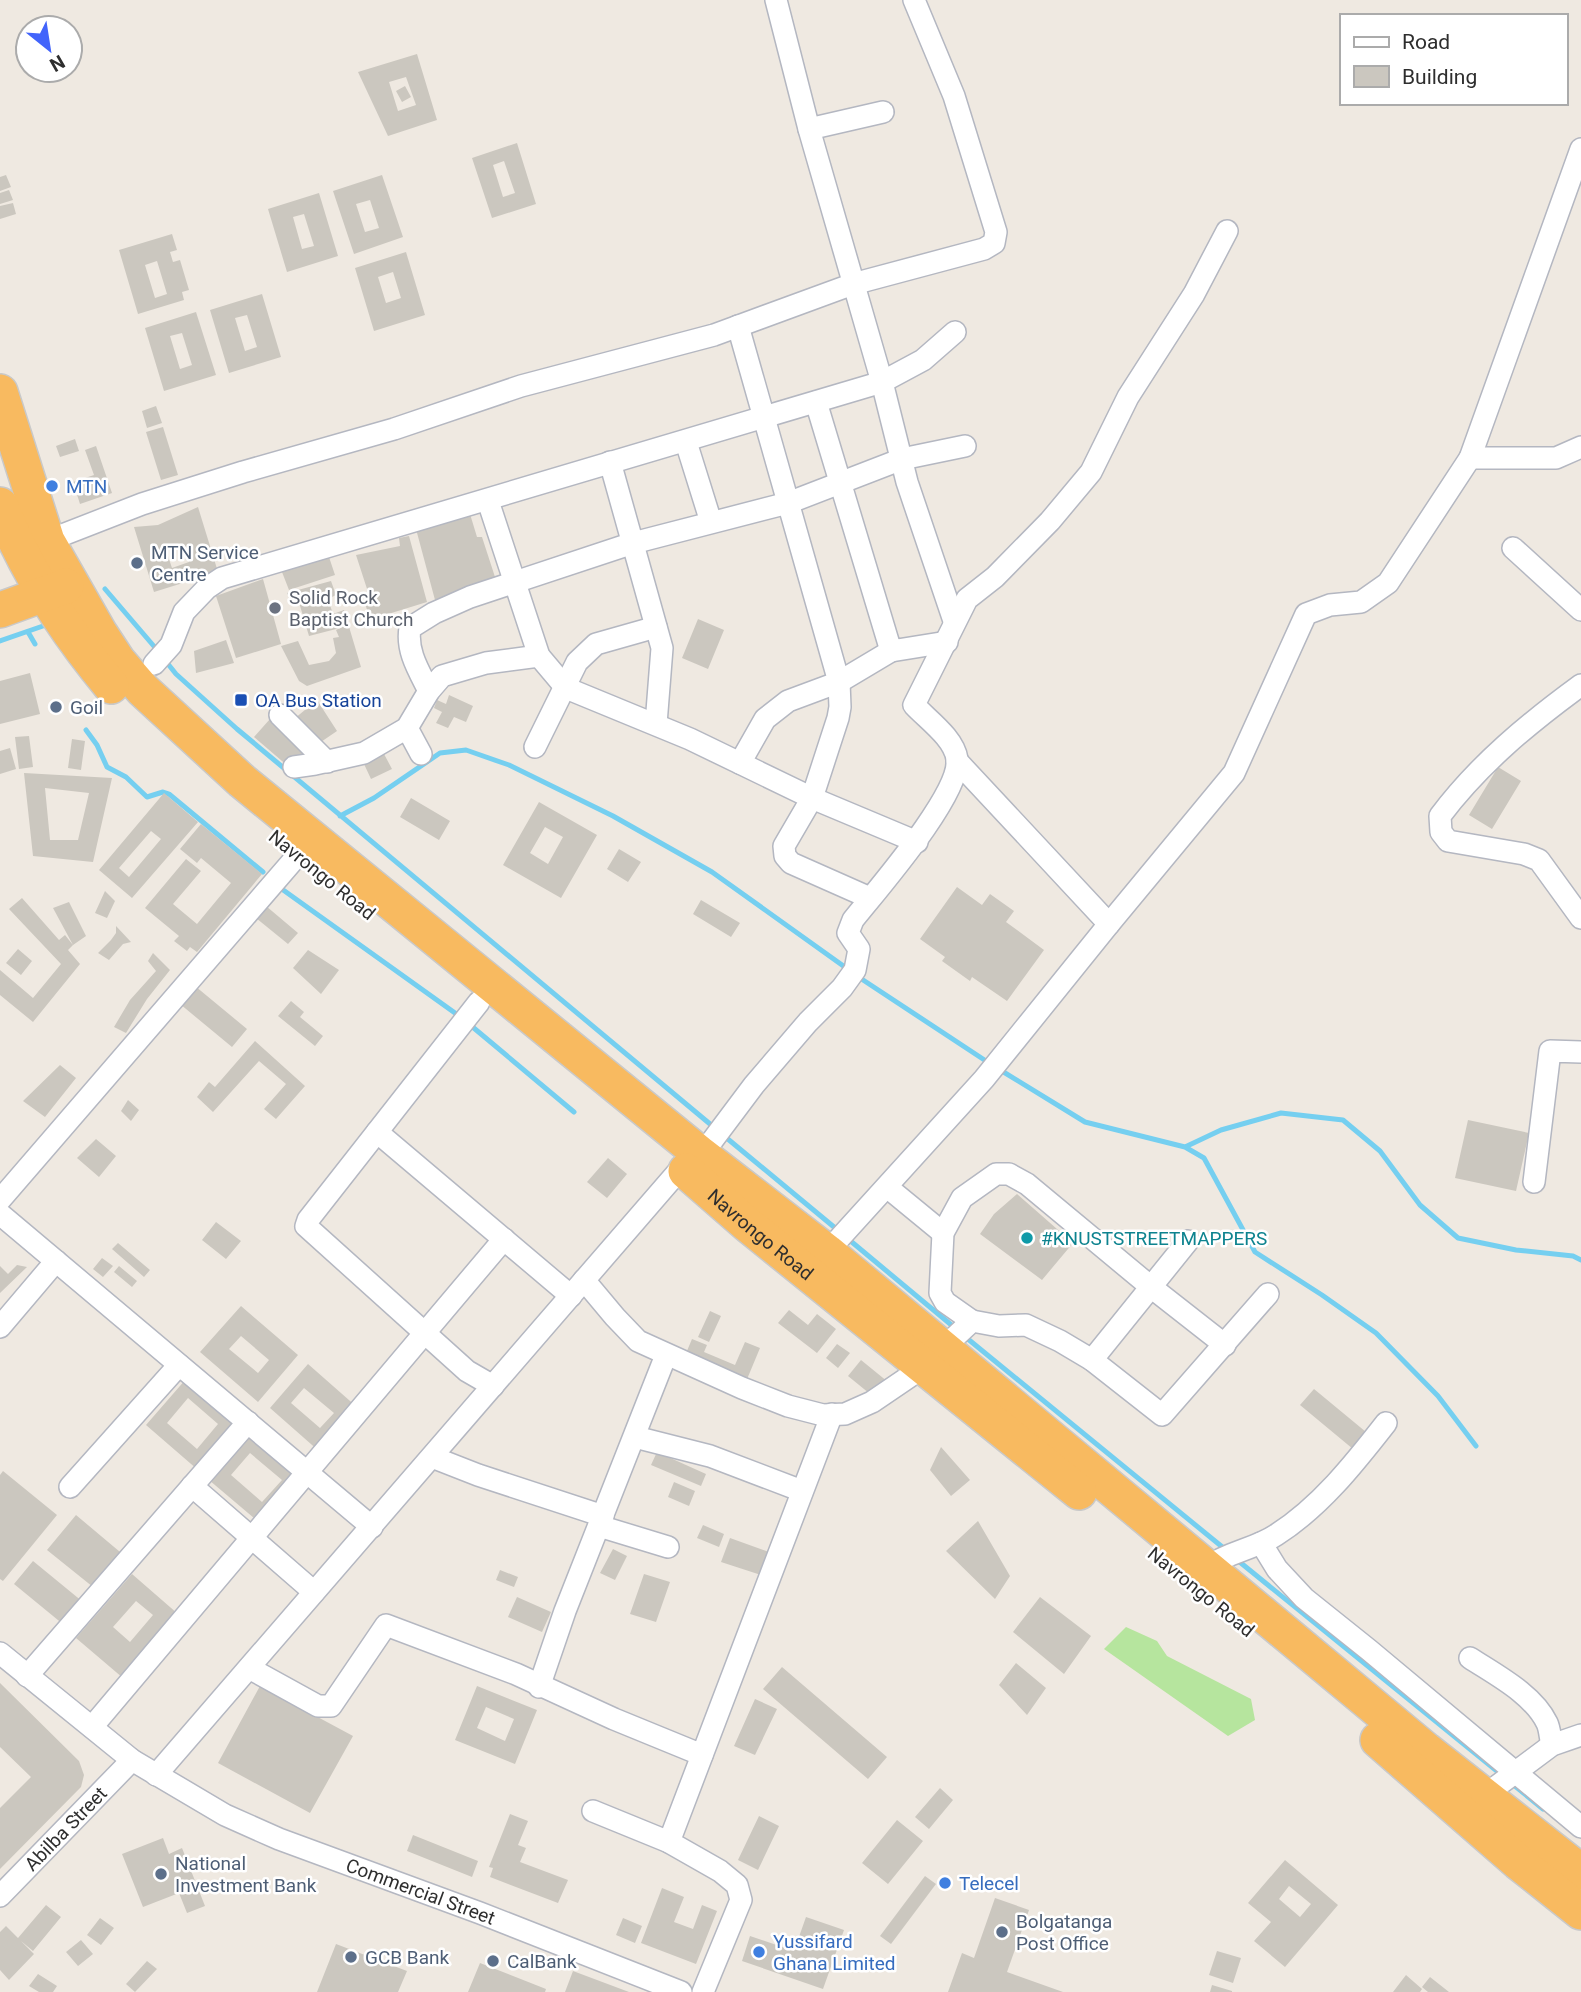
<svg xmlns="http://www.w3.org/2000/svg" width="1581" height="1992" viewBox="0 0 1581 1992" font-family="Roboto,sans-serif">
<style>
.green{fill:#b6e59e}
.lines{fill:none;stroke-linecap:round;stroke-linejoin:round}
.stream{stroke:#75cff0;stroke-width:5}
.building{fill:#cbc7bf;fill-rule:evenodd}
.minor-casing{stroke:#b4b7c1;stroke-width:24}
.trunk-casing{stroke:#c9c9c9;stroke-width:38}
.minor{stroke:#fff;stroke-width:21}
.trunk{stroke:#f8ba60;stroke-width:35}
.shop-dot{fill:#3f7fe0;stroke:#fff;stroke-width:2.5}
.service-dot{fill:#5c6f8a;stroke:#fff;stroke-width:2.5}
.worship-dot{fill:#6b7280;stroke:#fff;stroke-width:2.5}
.transit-dot{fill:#1a4fb4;stroke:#fff;stroke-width:2.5}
.culture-dot{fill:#0f9aa8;stroke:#fff;stroke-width:2.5}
.labels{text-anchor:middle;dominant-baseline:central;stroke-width:5;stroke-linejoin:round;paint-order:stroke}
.shop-label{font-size:19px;fill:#366cbe;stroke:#fff;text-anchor:start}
.service-label{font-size:19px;fill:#4e5e75;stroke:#fff;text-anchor:start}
.worship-label{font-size:19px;fill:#5b616d;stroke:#fff;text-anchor:start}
.transit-label{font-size:19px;fill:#164399;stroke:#fff;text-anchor:start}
.street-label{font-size:19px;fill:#2e2e2e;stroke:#fff}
.culture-label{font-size:19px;fill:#0d838f;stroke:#fff;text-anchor:start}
</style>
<rect width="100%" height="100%" fill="#efe9e1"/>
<path class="green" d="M1126 1627 1157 1641 1167 1656 1251 1699 1255 1720 1228 1736 1104 1649Z"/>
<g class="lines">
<path class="stream" d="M105 589 158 651
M28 632 35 644
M0 641 43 626
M164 659 176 674 237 729 716 1129
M86 730 97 745 107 767 126 777 147 797 163 792 169 794 263 872
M340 816 374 798 440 753 466 750 509 765 613 816 712 872 849 970
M279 887 462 1018
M857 976 989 1063
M469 1024 574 1112
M997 1068 1085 1122 1185 1147 1204 1158 1255 1252 1322 1295 1376 1333 1438 1396 1476 1446
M723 1135 840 1232
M1185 1147 1221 1130 1281 1113 1343 1120 1380 1151 1420 1205 1458 1238 1516 1250 1573 1256 1581 1260
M847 1238 955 1328
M963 1335 1226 1550
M1236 1559 1503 1776
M1510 1782 1543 1809"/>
</g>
<path class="building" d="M417 54 437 120 388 136 358 72ZM406 77 416 105 398 111 389 82Z
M405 86 411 97 402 102 396 91Z
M517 143 536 204 492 218 472 158ZM504 161 515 193 503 197 493 165Z
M6 175 11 187 0 191V177Z
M382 175 403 237 354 254 333 191ZM370 200 379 228 365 232 356 204Z
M9 190 13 200 0 204V193Z
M319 193 338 256 287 272 268 209ZM304 214 314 246 302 249 293 217Z
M13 203 16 214 0 219V206Z
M172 234 177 250 170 252 173 262 180 260 189 290 182 292 184 300 138 314 119 250ZM157 261 167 294 155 298 145 265Z
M406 252 425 315 374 331 355 268ZM393 272 401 298 386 303 378 277Z
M262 294 281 357 229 373 210 310ZM247 315 257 347 245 351 235 318Z
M196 312 216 375 164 391 145 328ZM182 333 192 365 180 369 170 336Z
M156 406 162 423 147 428 142 411Z
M163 427 178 475 161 480 146 432Z
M75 439 79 451 60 457 56 446Z
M96 446 112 493 80 504 73 482 94 475 85 450Z
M198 507 218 572 154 592 134 527 158 525ZM184 544 189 562 172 568 166 550Z
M470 514 477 537H482L495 577 435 600 416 529Z
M409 536 427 602 385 615 386 620 371 624 363 596 369 595 356 555 400 546 399 538Z
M329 557 335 575 289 590 282 572Z
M263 579 281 644 236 658 216 596Z
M331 581 336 595 328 599 333 614 344 610 361 667 307 686 299 681 281 646 298 641 309 665 329 661 336 653 333 638 339 637 336 630 340 628 309 636 298 599 290 601 287 593Z
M698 619 724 630 708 669 682 658Z
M226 640 234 663 196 673 194 651Z
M30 673 40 714 0 724V681Z
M449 695 473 706 466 722 454 717 448 728 436 723 442 712 434 708 437 700 446 704Z
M317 700 337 731 315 746 294 719Z
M270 719 301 747 309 762 300 754 289 767 254 737Z
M29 736 33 767 19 769 15 737Z
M72 739 85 741 81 770 68 768Z
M10 748 16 769 0 774V751Z
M384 754 392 769 371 779 364 764Z
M1498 767 1521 781 1492 829 1469 815Z
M24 773 112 778 93 862 33 856ZM45 788 89 793 78 840H50Z
M164 793 198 822 132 898 99 870ZM151 831 161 839 129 877 119 868Z
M411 798 450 821 439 840 400 817Z
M539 802 597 835 561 898 503 865ZM545 827 563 837 548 864 530 853Z
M201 824 262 874 197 952 190 947 187 951 174 941 179 936 145 908 186 859 201 871 173 904 197 924 231 883 201 858 197 863 180 849Z
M619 849 641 862 628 882 607 869Z
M957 887 982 905 990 894 1014 911 1006 922 1044 950 1007 1001 972 977 970 981 942 961 945 957 920 939Z
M105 891 115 901 107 918 95 913Z
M22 898 59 940 65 935 73 945 68 950 80 964 33 1022 0 995V970L33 998 61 964 9 909Z
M701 900 740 923 731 937 693 914Z
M69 902 86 936 73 945 53 908Z
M266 906 298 933 288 944 256 918Z
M116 926 131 942 123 944 109 960 98 953 111 940 116 933Z
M18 949 32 961 21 975 6 963Z
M308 950 339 970 321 994 293 968Z
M153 953 170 970 147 999 126 1033 114 1027 130 1000 156 971 148 961Z
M195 986 247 1029 232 1047 180 1004Z
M291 1001 304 1012 300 1017 323 1036 315 1046 278 1016Z
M255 1041 305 1086 276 1119 264 1109 286 1084 259 1061 213 1112 197 1097 209 1082 215 1087Z
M60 1065 76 1078 45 1117 23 1101Z
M128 1100 139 1110 131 1121 121 1111Z
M1468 1120 1529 1133 1516 1191 1455 1178Z
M96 1139 116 1156 99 1177 77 1158Z
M608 1158 627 1174 607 1198 587 1182Z
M1017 1194 1073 1243 1042 1280 980 1234 994 1214Z
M216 1222 241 1241 226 1259 202 1240Z
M118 1243 150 1270 144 1277 112 1249Z
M102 1258 113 1266 103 1277 93 1269Z
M17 1265 27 1267 0 1293V1266L8 1274Z
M119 1266 137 1281 132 1287 114 1272Z
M241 1306 298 1355 258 1402 200 1352ZM241 1336 269 1360 258 1373 229 1349Z
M789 1310 808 1325 817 1314 836 1329 817 1353 778 1323Z
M710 1311 721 1316 709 1342 698 1337Z
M692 1339 707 1345 704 1352 735 1365 745 1342 760 1348 745 1384 684 1358Z
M837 1344 850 1353 838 1368 826 1358Z
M861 1360 888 1382 875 1398 848 1376Z
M308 1364 358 1408 320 1452 270 1408ZM304 1388 334 1413 320 1428 291 1403Z
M186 1379 238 1423 198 1470 146 1425ZM188 1398 218 1424 197 1449 167 1423Z
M1314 1389 1366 1432 1353 1449 1300 1405Z
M248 1435 300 1479 261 1524 209 1480ZM250 1453 282 1480 262 1502 231 1475Z
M941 1447 970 1480 951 1496 930 1470Z
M657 1452 706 1474 701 1486 651 1465Z
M3 1471 57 1515 3 1581 0 1579V1475Z
M674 1482 695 1491 689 1506 668 1497Z
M76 1515 126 1557 98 1591 47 1550Z
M978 1521 1010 1576 995 1599 946 1551Z
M703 1525 724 1534 719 1547 697 1538Z
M730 1538 769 1552 761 1575 721 1562Z
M613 1549 627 1556 615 1580 600 1573Z
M33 1561 83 1602 64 1625 14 1584Z
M500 1570 518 1577 514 1587 496 1580Z
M132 1574 178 1614 123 1678 76 1638ZM136 1601 153 1615 130 1642 113 1627Z
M644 1574 670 1582 656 1622 630 1614Z
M517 1597 551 1612 542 1632 508 1617Z
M1040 1597 1091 1636 1064 1674 1013 1632Z
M1016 1663 1046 1688 1027 1715 999 1685Z
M782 1667 887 1757 868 1779 763 1689Z
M0 1683 79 1761 84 1775 81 1787 0 1869V1808L31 1777 0 1747Z
M260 1686 353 1736 310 1813 218 1763Z
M477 1686 537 1710 515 1764 455 1740ZM486 1707 514 1719 505 1741 477 1728Z
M755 1699 777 1709 755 1755 734 1746Z
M940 1788 953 1800 929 1829 915 1817Z
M510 1814 528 1821 518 1845 526 1848 520 1862 568 1880 558 1903 490 1877 493 1868 489 1867Z
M759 1816 779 1826 758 1870 738 1860Z
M897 1820 923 1841 888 1884 862 1863Z
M413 1835 478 1861 472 1877 407 1851Z
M163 1838 169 1854 182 1848 205 1906 187 1913 179 1893 143 1907 122 1854Z
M1285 1860 1338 1905 1285 1967 1254 1941 1271 1922 1248 1903ZM1289 1886 1311 1904 1300 1917 1279 1899Z
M925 1876 936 1884 891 1944 880 1936Z
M662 1888 684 1897 674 1922 693 1929 702 1905 717 1911 696 1964 641 1943Z
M995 1898 1029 1910 1007 1972 1063 1992H948L962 1953 974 1958Z
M46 1905 61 1917 33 1951 21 1941 34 1954 9 1980 0 1970V1932L6 1926 18 1938Z
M806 1917 844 1930 823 1989 742 1961 750 1936 794 1951Z
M100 1918 114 1928 101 1945 87 1935Z
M623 1918 642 1926 635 1943 616 1935Z
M81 1940 93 1954 78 1966 66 1952Z
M336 1944 407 1971 398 1992H317Z
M1217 1951 1241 1958 1233 1983 1209 1975Z
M147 1961 157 1969 135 1992 126 1984Z
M480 1963 546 1989 545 1992H468Z
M573 1971 629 1992H565Z
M38 1974 57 1986 53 1992H39L29 1986Z
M1406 1975 1422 1989 1420 1992H1393Z
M1430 1977 1449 1992H1428L1422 1987Z
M1212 1985 1232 1991V1992H1210Z"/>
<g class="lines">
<g class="minor-casing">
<g id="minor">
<path d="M776 0 809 129 882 382 907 482 954 621"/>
<path d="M809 129 883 112"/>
<path d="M738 326 839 682 840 707 838 718 812 798 784 846 785 856 791 863 870 898"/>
<path d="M816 402 891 651 947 642"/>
<path d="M686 442 711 522"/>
<path d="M1470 458H1556L1581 447"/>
<path d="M610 462 662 648 656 724"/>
<path d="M488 501 539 656 566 688 690 739 812 798 917 842"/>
<path d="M47 541 142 504 243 472 394 429 521 386 714 335 853 284 984 249 994 243 996 232 954 96 914 0"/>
<path d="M1513 548 1581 610"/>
<path d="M154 664 171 645 184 612 207 588 222 578 882 382 923 360 955 332"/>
<path d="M1581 685C1529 723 1479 764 1440 816L1441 832 1448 841 1524 854 1539 860 1581 918"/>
<path d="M429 691C419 671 406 651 410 628L434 613 470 597 633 543 788 503 902 459 965 446"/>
<path d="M280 715 327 762"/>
<path d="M407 728 421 754"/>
<path d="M535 747 577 662 596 644 656 627"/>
<path d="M957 761 1109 924"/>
<path d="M740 763 765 719 788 701 839 682 891 651"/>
<path d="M294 767 315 764 364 753 407 728 429 691 442 676 486 663 539 656"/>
<path d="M479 1002 308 1220 306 1226 467 1371 493 1386"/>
<path d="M377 1132 571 1296"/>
<path d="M1534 1182 1550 1051 1581 1052"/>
<path d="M887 1187 943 1233"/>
<path d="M0 1200 297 856"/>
<path d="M0 1214 372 1527"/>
<path d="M827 1252 984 1079 1109 924 1234 773 1306 614 1330 605 1361 602 1388 583 1470 458 1581 149"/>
<path d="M584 1280 615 1317 638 1341 742 1388 788 1406 823 1415 845 1414 872 1402 925 1366"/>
<path d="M972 1321 945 1302 940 1293 943 1233 962 1198 996 1174H1009L1027 1184 1151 1287 1225 1345"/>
<path d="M0 1327 56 1261"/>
<path d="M942 1349 972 1321 999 1326 1026 1325 1060 1341 1092 1360 1162 1415 1268 1294"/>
<path d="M1092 1360 1188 1241"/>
<path d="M635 1437 710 1456 802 1491"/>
<path d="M432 1457 478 1475 603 1516"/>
<path d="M192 1486 314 1592"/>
<path d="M70 1487 179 1365"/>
<path d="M599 1526 668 1547"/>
<path d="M1261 1543 1277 1569 1304 1598 1369 1650 1581 1827"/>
<path d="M1207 1567C1228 1552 1255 1549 1276 1535 1320 1507 1354 1464 1386 1423"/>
<path id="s1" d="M0 1653 132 1760 225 1815 279 1839 480 1913 681 1992"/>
<path d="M1470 1658C1496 1675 1533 1694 1547 1723 1550 1729 1550 1738 1552 1745"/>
<path d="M249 1668 318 1706H331L386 1625 516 1674 614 1719 702 1755"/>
<path d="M27 1676 248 1422"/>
<path d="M539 1687 565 1611 666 1355"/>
<path d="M92 1727 504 1239"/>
<path d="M156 1775 682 1167 712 1141 754 1085 808 1022 842 988 855 970 859 949 848 933 853 920C876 891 961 794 957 759 954 738 928 720 914 705L967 599 995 577 1050 521 1091 472 1128 397 1194 294 1227 231"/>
<path d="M1485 1795 1552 1745 1581 1735"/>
<path d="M593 1811 669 1842 720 1871 737 1885 741 1900 703 1992"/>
<path d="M669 1842 832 1414"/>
<path id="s2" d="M0 1896 132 1760"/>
</g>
</g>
<g class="trunk-casing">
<g id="trunk">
<path d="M0 392 47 541 99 632 118 661 143 690 242 781 699 1153 827 1252 1426 1750 1581 1872"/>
<path d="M0 505C26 571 66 632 111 686"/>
<path d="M0 610 66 586"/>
<path id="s3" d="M686 1171 748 1225 1079 1492"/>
<path d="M1378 1740 1518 1862 1581 1912"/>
</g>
</g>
<use href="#minor" class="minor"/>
<use href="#trunk" class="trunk"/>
</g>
<g class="shop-dot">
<circle cx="52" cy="486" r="7"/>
<circle cx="945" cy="1883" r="7"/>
<circle cx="759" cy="1952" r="7"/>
</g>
<g class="service-dot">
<circle cx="137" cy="563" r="7"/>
<circle cx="56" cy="707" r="7"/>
<circle cx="161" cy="1874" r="7"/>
<circle cx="1002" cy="1932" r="7"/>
<circle cx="351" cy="1957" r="7"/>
<circle cx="493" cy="1961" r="7"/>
</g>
<circle class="worship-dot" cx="275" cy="608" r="7"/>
<rect class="transit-dot" x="234" y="693" width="14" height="14" rx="3.5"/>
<circle class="culture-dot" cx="1027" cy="1238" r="7"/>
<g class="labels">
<g class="shop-label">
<text x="66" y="486">MTN</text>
<text x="959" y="1883">Telecel</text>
<text x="773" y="1941">Yussifard<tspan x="773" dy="22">Ghana Limited</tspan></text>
</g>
<g class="service-label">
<text x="151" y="552">MTN Service<tspan x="151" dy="22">Centre</tspan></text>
<text x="70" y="707">Goil</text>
<text x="175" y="1863">National<tspan x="175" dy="22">Investment Bank</tspan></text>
<text x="1016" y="1921">Bolgatanga<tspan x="1016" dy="22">Post Office</tspan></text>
<text x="365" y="1957">GCB Bank</text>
<text x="507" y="1961">CalBank</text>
</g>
<g class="worship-label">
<text x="289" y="597">Solid Rock<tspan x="289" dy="22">Baptist Church</tspan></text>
</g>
<g class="transit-label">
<text x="255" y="700">OA Bus Station</text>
</g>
<g class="street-label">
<text transform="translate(322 875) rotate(39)">Navrongo Road</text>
<text stroke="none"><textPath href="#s3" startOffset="98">Navrongo Road</textPath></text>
<text transform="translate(1201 1592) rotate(39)">Navrongo Road</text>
<text stroke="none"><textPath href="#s2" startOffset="94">Abilba Street</textPath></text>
<text stroke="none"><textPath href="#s1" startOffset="488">Commercial Street</textPath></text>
</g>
<g class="culture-label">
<text x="1041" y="1238">#KNUSTSTREETMAPPERS</text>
</g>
</g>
<rect x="1340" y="14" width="228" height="91" fill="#ffffff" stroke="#ababab" stroke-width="2"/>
<rect x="1354" y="37" width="35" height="10" fill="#ffffff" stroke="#ababab" stroke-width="2"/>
<text x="1402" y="49" font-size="21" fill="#2e2e2e">Road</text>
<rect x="1354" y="66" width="35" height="21" fill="#cbc7bf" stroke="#ababab" stroke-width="2"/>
<text x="1402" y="84" font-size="21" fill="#2e2e2e">Building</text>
<g transform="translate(49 49) rotate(150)"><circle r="33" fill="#ffffff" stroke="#ababab" stroke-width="2"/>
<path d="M0-5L12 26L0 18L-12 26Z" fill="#4264fb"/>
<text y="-10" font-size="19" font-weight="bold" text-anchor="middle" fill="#2e2e2e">N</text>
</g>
</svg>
